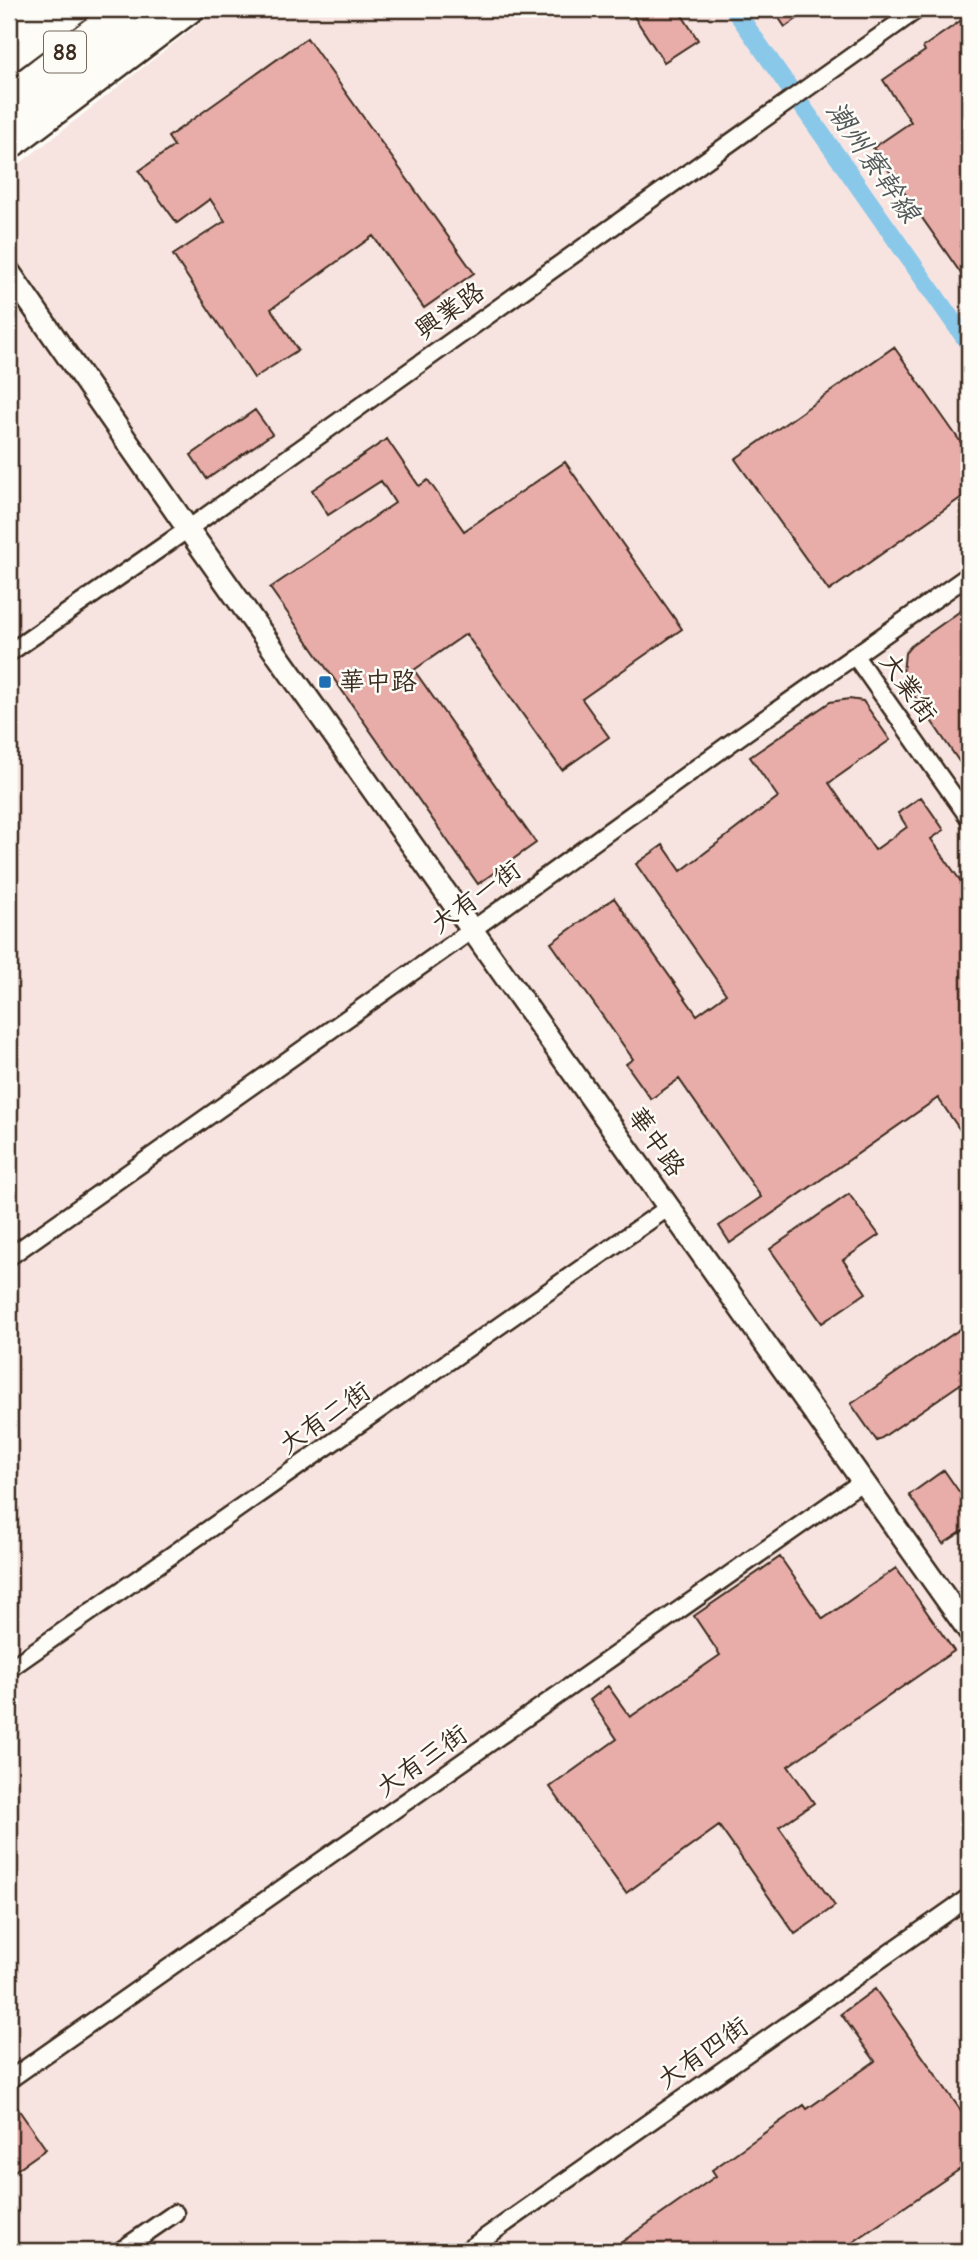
<svg xmlns="http://www.w3.org/2000/svg" width="978" height="2260" viewBox="0 0 978 2260" font-family="'Comic Neue','LXGW WenKai TC',sans-serif">
<style>
.built{fill:#f7e4e0}
.lines{fill:none;stroke-linecap:round;stroke-linejoin:round}
.canal{stroke:#8ac8ea;stroke-width:18}
.building{fill:#e8ada9;stroke:#3b2a1e;stroke-width:2}
.minor-casing{stroke:#3b2a1e;stroke-width:21}
.tertiary-casing{stroke:#3b2a1e;stroke-width:26}
.secondary-casing{stroke:#3b2a1e;stroke-width:28}
.trunk-casing{stroke:#3b2a1e;stroke-width:32}
.minor{stroke:#fdfcf7;stroke-width:16}
.tertiary{stroke:#fdfcf7;stroke-width:21}
.secondary{stroke:#fdfcf7;stroke-width:23}
.trunk{stroke:#fdfcf7;stroke-width:26}
.poi-dot{fill:#1f6fb2;stroke:#fdfcf7;stroke-width:2.5}
.labels{text-anchor:middle;dominant-baseline:central;stroke-width:5;stroke-linejoin:round;paint-order:stroke}
.shield{fill:#fdfcf7;stroke:#75695f;stroke-width:2}
.shield-label{font-size:24px;font-weight:bold;fill:#3b2a1e}
.street-label{font-size:26px;fill:#3b2a1e;stroke:#fdfcf7}
.poi-label{font-size:26px;fill:#3b2a1e;stroke:#fdfcf7;text-anchor:start}
.water-label{font-size:28px;font-style:italic;fill:#53595b;stroke:#fdfcf7}
</style>
<rect width="100%" height="100%" fill="#fdfcf7"/>
<filter id="ink" filterUnits="userSpaceOnUse"><feTurbulence type="fractalNoise" baseFrequency=".0143" numOctaves="2"/><feDisplacementMap in="SourceGraphic" scale="14" xChannelSelector="R" yChannelSelector="G"/><feConvolveMatrix kernelMatrix="1 2 1 2 8 2 1 2 1" color-interpolation-filters="sRGB"/></filter>
<g filter="url(#ink)">
<path class="built" d="M218 9H969V2251H9V172Z"/>
<g class="lines">
<path class="canal" d="M734 9 969 344"/>
</g>
<path class="building" d="M629 9H678L698 40 664 62Z
M773 9H811L785 27Z
M969 15V285L873 148 911 122 883 80 925 51 923 47Z
M307 38 474 273 424 308 373 236 271 309 298 350 254 378 173 255 225 221 210 199 177 223 139 171 174 146 168 137Z
M894 347 969 454V492L829 591 735 459Z
M255 410 272 434 207 479 191 455Z
M387 439 419 486 428 480 464 531 565 462 682 629 582 699 609 737 562 770 466 634 414 670 536 843 478 884 270 588 395 503 381 481 328 515 312 490Z
M969 605V776L904 681 903 673 905 653 911 646Z
M849 699 863 701 890 740 829 783 875 850 907 827 898 813 921 797 944 830 931 839 969 893V1143L938 1098 730 1243 719 1226 761 1197 679 1079 651 1099 626 1064 633 1059 551 943 614 898 697 1015 726 994 636 864 663 845 681 871 778 797 750 757 830 702Z
M849 1194 879 1235 843 1260 866 1293 822 1323 770 1249Z
M969 1323V1378L877 1441 851 1404Z
M944 1470 969 1506V1527L943 1544 909 1495Z
M780 1557 823 1619 896 1568 954 1651 788 1766 814 1803 779 1827 835 1906 795 1934 719 1826 626 1893 550 1787 617 1739 590 1700 608 1686 630 1717 720 1655 694 1616Z
M875 1989 969 2122V2163L840 2251H609L716 2176 712 2170 804 2105 807 2109 875 2061 841 2014Z
M9 2096 46 2149 9 2175Z"/>
<g class="lines">
<g class="minor-casing">
<path id="minor" d="M9 653 188 529 918 9
M855 656 969 818
M9 1257 472 930 739 737 969 575
M9 1669 669 1207
M9 2080 863 1481
M120 2251 175 2213
M466 2251 969 1897"/>
</g>
<g class="tertiary-casing">
<path id="tertiary" d="M9 272 188 529 969 1631"/>
</g>
<g class="secondary-casing">
<path id="secondary" d="M9 148 193 9"/>
</g>
<g class="trunk-casing">
<path id="trunk" d="M9 32 39 9
M9 59 76 9
M9 95 121 9
M9 121 154 9"/>
</g>
<use href="#minor" class="minor"/>
<use href="#tertiary" class="tertiary"/>
<use href="#secondary" class="secondary"/>
<use href="#trunk" class="trunk"/>
</g>
</g>
<rect class="poi-dot" x="318" y="675" width="14" height="14" rx="3.5"/>
<g class="labels">
<rect class="shield" x="44" y="31.5" width="42" height="41" rx="5"/>
<g class="shield-label">
<text x="65" y="52">88</text>
</g>
<g class="street-label">
<text transform="translate(450 311) rotate(-35)">興業路</text>
<text transform="translate(908 688) rotate(55)">大業街</text>
<text transform="translate(476 897) rotate(-36)">大有一街</text>
<text transform="translate(656 1142) rotate(55)">華中路</text>
<text transform="translate(325 1418) rotate(-35)">大有二街</text>
<text transform="translate(422 1761) rotate(-35)">大有三街</text>
<text transform="translate(703 2053) rotate(-35)">大有四街</text>
</g>
<g class="poi-label">
<text x="339" y="682">華中路</text>
</g>
<g class="water-label">
<text transform="translate(873 162) rotate(55)">潮州寮幹線</text>
</g>
</g>
<rect width="978" height="2260" fill="none" stroke="#fdfcf7" stroke-width="35"/>
<rect x="18" y="18" width="943" height="2225" fill="none" stroke="#3b2a1e" stroke-width="2.5" filter="url(#ink)"/>
</svg>
